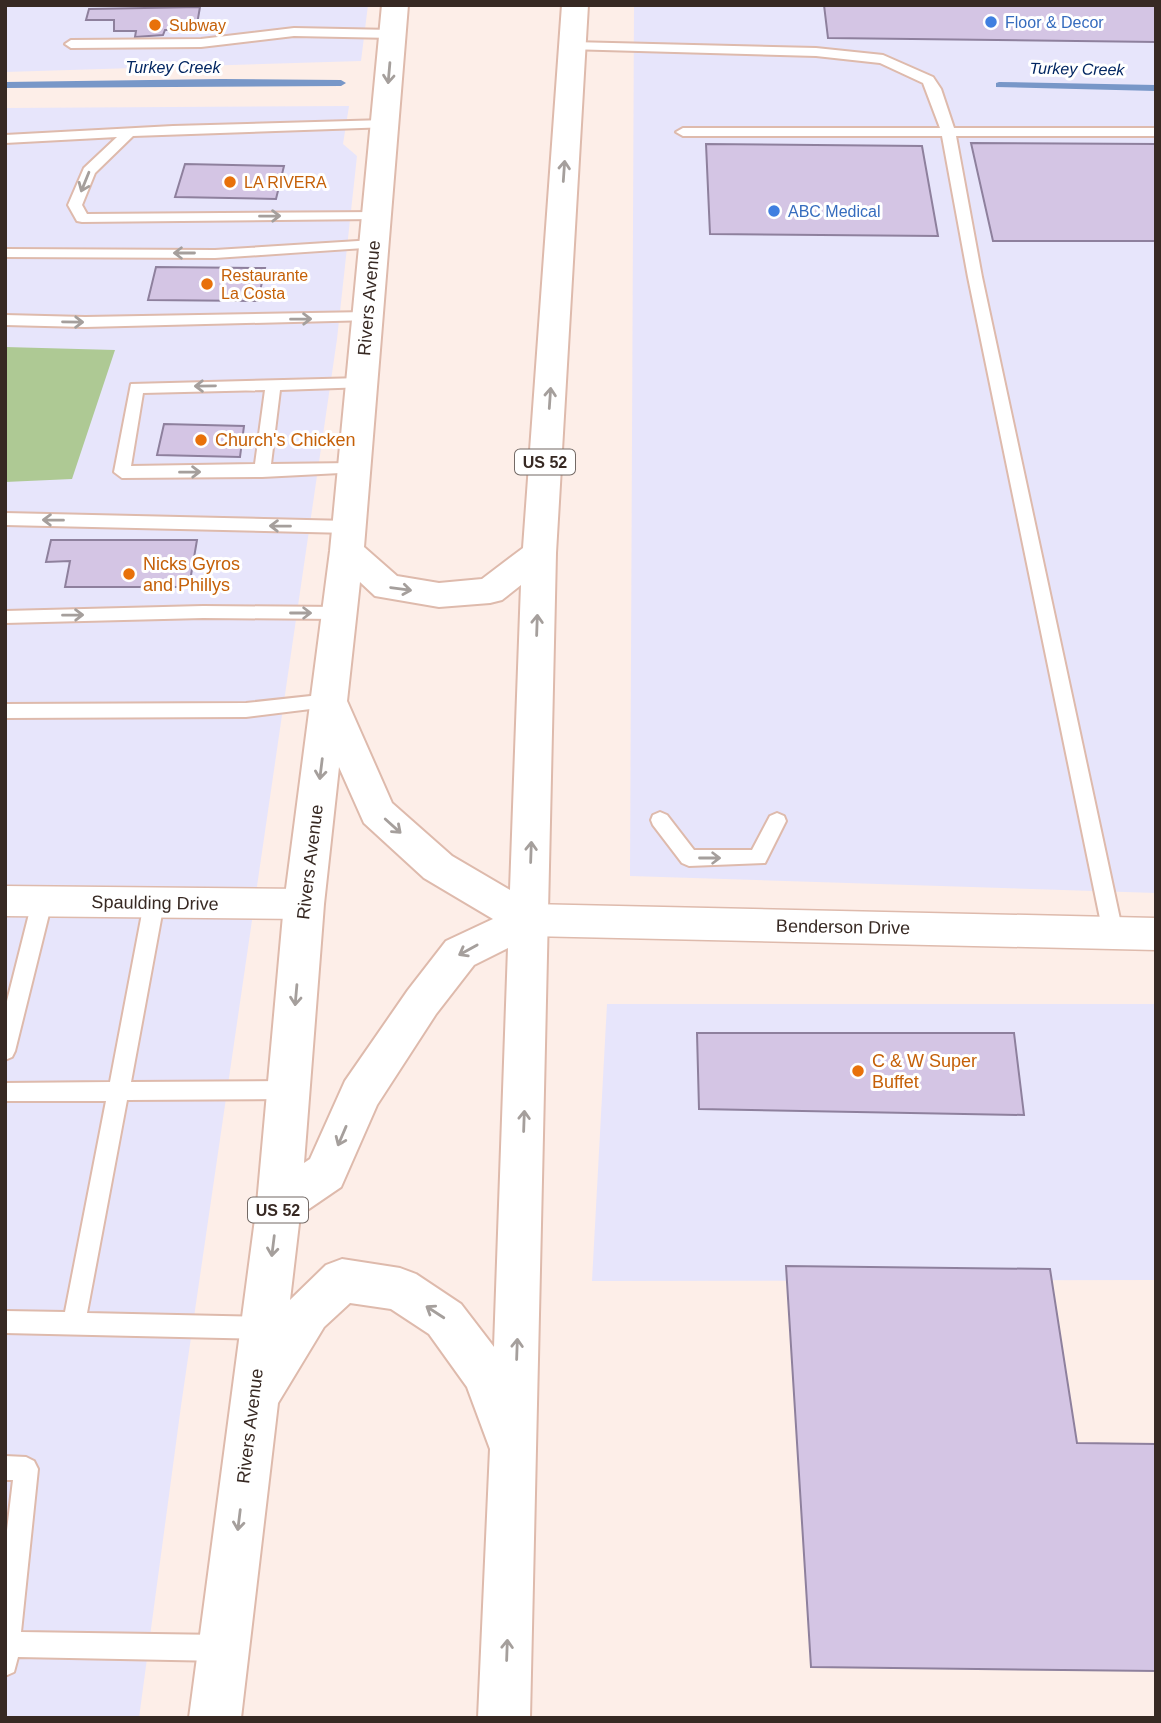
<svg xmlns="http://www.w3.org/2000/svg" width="1161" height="1723" viewBox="0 0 1161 1723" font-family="Arial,sans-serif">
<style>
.commercial{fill:#e7e5fb}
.green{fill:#aec994}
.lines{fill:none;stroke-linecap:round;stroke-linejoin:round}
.stream{fill:#7897c8;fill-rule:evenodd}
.building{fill:#d4c5e4;stroke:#8e809d;stroke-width:2}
.lane-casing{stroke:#debaac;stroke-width:4}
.street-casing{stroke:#debaac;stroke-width:3}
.primary-casing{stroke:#debaac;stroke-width:4}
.lane{fill:#fff;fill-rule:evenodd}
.street{fill:#fff;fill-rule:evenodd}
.primary{fill:#fff;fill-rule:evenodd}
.oneway{stroke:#a59f9c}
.shop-dot{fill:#3f7fe0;stroke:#fff;stroke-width:2.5}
.food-dot{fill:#e8710a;stroke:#fff;stroke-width:2.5}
.labels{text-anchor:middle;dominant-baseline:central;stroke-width:6;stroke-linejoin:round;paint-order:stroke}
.far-shop-label{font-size:16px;fill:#366cbe;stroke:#fff;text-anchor:start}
.far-food-label{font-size:16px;fill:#c56008;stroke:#fff;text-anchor:start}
.far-water-label{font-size:16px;font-style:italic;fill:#022661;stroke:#fff}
.shield{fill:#fff;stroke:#736965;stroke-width:2}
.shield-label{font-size:16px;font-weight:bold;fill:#372923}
.street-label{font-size:18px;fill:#372923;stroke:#fff}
.food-label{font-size:18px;fill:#c56008;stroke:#fff;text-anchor:start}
</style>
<rect width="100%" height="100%" fill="#fdeee8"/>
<path class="commercial" d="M5 5H368L361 61 5 72Z
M634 5H1156V893L630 876Z
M349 106 343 144 357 156 337 339 181 1406 139 1718H5V108Z
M607 1004H1156V1280L592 1281Z"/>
<path class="green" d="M5 347 115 350 72 479 5 482Z"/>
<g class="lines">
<path class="stream" d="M222 79 341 80 346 83 341 86 5 88V82Z
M999 82 1156 85V91L996 87V83Z"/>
</g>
<path class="building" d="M824 5H1156V42L828 38Z
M200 7 196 30H165L163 35 135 37 136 31H114V20H86L89 9Z
M971 143 1156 144V241H993Z
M706 144 922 146 938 236 710 234Z
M185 164 284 166 276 199 175 197Z
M156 267 265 268 258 301 148 300Z
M164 424 244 426 240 457 157 455Z
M51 540H197L189 587H65L70 561 46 562Z
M697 1033H1014L1024 1115 699 1109Z
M786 1266 1050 1269 1077 1443 1156 1444V1671L811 1667Z"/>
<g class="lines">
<g class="lane-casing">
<path id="lane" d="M294 28 393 30 399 34 393 38 294 36 201 47 71 48 65 44 71 40 201 39Z
M572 42 816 48 883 55 933 77 941 89 954 128H1156V136H956L982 277 1123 933 1120 939 1113 941 1106 939 1103 933 968 277 942 136H683L676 132 683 128H940L923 83 880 63 816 56 567 49 566 46Z
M385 120 392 124 390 127 133 136 95 173 82 205 87 214 382 212V218L377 219 82 222 77 221 68 205 84 168 117 137 5 143V135L173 126Z
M374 240 381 244 379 247 215 258 5 257V249L215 250Z
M368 312 373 314 375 317 373 320 85 327 5 325V315L85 317Z
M362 378 367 379 370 383 367 387 280 390 271 464 354 463 360 464 362 468 360 472 262 477 122 478 114 472 131 384ZM265 390 255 464 131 466 143 393Z
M5 513 349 521 357 527 349 533 5 525Z
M203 606 340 607 346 609 349 613 346 617 340 619 203 618 5 623V611Z
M329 694 335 696 338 701 335 706 246 717 5 718V704L246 703Z
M660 812 667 815 694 850H752L770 816 777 813 784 816 786 821 765 863 689 866 682 863 653 825 651 820 653 815Z
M42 894 49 896 52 902 15 1051 12 1057 5 1060V1009L32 902 35 896Z
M154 895 161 897 164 903 131 1082 288 1081 295 1083 299 1090 295 1097 288 1099 127 1100 87 1313 263 1317 271 1320 274 1328 271 1336 263 1339 5 1333V1311L65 1312 106 1101H5V1083L110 1082 144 903 147 897Z
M5 1456 26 1457 34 1461 38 1469 21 1632 222 1635 231 1639 235 1648 231 1657 222 1661 18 1657 14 1672 5 1676V1547L13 1480H5Z"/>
</g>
<g class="street-casing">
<path id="street" d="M5 886 304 889 317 893 323 904 317 915 304 919 5 916Z
M529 904 1156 918V950L529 936 516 931 510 920 516 909Z"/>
</g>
<g class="primary-casing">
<path id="primary" d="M382 5H408L364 547 397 576 439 583 482 579 523 548 562 5H588L556 553 530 1718H478L490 1449 467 1387 429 1334 391 1309 350 1303 324 1327 278 1403 241 1718H189L257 1204 284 904 330 551ZM360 582 375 596 439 607 490 603 502 600 521 585 510 890 452 856 392 803 347 701ZM339 767 364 823 424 878 493 919 446 941 408 990 345 1081 310 1159 304 1163 324 904ZM508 948 494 1347 461 1304 416 1274 400 1268 342 1259 326 1265 290 1300 300 1215 341 1187 377 1105 436 1014 474 965Z"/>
</g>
<use href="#lane" class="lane"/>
<use href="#street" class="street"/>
<use href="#primary" class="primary"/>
</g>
<defs><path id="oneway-shaft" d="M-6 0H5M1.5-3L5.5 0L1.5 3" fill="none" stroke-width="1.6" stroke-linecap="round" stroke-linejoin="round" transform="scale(1.75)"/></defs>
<g class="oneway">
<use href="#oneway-shaft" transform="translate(389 73) rotate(95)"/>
<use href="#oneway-shaft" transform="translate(564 171) rotate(-86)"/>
<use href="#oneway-shaft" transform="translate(85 182) rotate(112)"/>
<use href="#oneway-shaft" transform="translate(270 216) rotate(-1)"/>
<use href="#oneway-shaft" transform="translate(184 253) rotate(-180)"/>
<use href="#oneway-shaft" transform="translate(301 319) rotate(-1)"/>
<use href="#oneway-shaft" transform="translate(73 322) rotate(1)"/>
<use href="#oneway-shaft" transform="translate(205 386) rotate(179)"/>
<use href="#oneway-shaft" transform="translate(550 398) rotate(-86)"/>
<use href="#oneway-shaft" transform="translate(190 472) rotate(-1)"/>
<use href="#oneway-shaft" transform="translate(53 520) rotate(-179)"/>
<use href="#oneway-shaft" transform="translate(280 526) rotate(-179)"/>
<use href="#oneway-shaft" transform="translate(401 589) rotate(8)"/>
<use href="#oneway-shaft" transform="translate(301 613)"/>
<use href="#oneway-shaft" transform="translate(73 615) rotate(-1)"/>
<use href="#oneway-shaft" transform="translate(537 625) rotate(-88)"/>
<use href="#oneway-shaft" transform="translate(321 769) rotate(97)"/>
<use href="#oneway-shaft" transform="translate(393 826) rotate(42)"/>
<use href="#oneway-shaft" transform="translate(531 852) rotate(-88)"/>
<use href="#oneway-shaft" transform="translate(710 858)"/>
<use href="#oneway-shaft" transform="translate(468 950) rotate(151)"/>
<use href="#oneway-shaft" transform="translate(296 995) rotate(95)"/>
<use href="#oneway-shaft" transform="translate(524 1121) rotate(-88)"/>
<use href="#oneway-shaft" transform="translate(342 1136) rotate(113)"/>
<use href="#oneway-shaft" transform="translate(273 1246) rotate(97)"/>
<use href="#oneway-shaft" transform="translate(435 1312) rotate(-147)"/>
<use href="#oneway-shaft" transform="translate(517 1349) rotate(-88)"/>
<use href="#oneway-shaft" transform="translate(239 1520) rotate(97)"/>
<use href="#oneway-shaft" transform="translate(507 1650) rotate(-88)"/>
</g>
<g class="shop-dot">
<circle cx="991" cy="22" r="7"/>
<circle cx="774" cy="211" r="7"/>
</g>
<g class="food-dot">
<circle cx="155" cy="25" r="7"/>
<circle cx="230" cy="182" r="7"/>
<circle cx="207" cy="284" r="7"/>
<circle cx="201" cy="440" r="7"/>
<circle cx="129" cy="574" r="7"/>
<circle cx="858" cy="1071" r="7"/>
</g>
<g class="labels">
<g class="far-shop-label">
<text x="1005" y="22">Floor &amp; Decor</text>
<text x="788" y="211">ABC Medical</text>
</g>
<g class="far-food-label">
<text x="169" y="25">Subway</text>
<text x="244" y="182">LA RIVERA</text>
<text x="221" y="275">Restaurante<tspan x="221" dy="18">La Costa</tspan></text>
</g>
<g class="far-water-label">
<text x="173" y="67">Turkey Creek</text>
<text transform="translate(1077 69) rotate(1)">Turkey Creek</text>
</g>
<g class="shield">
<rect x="515" y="449.5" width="60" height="25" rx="5"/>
<rect x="248" y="1197.5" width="60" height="25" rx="5"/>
</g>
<g class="shield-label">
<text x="545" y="462">US 52</text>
<text x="278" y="1210">US 52</text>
</g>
<g class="street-label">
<text transform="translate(369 298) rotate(-85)">Rivers Avenue</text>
<text transform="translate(310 862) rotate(-83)">Rivers Avenue</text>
<text transform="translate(155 903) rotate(1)">Spaulding Drive</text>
<text transform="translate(843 927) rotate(1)">Benderson Drive</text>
<text transform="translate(250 1426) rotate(-83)">Rivers Avenue</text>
</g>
<g class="food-label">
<text x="215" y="440">Church's Chicken</text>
<text x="143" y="564">Nicks Gyros<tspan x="143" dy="21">and Phillys</tspan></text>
<text x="872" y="1061">C &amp; W Super<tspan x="872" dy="21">Buffet</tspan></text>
</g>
</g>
<rect width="1161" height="1723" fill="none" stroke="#372923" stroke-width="14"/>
</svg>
